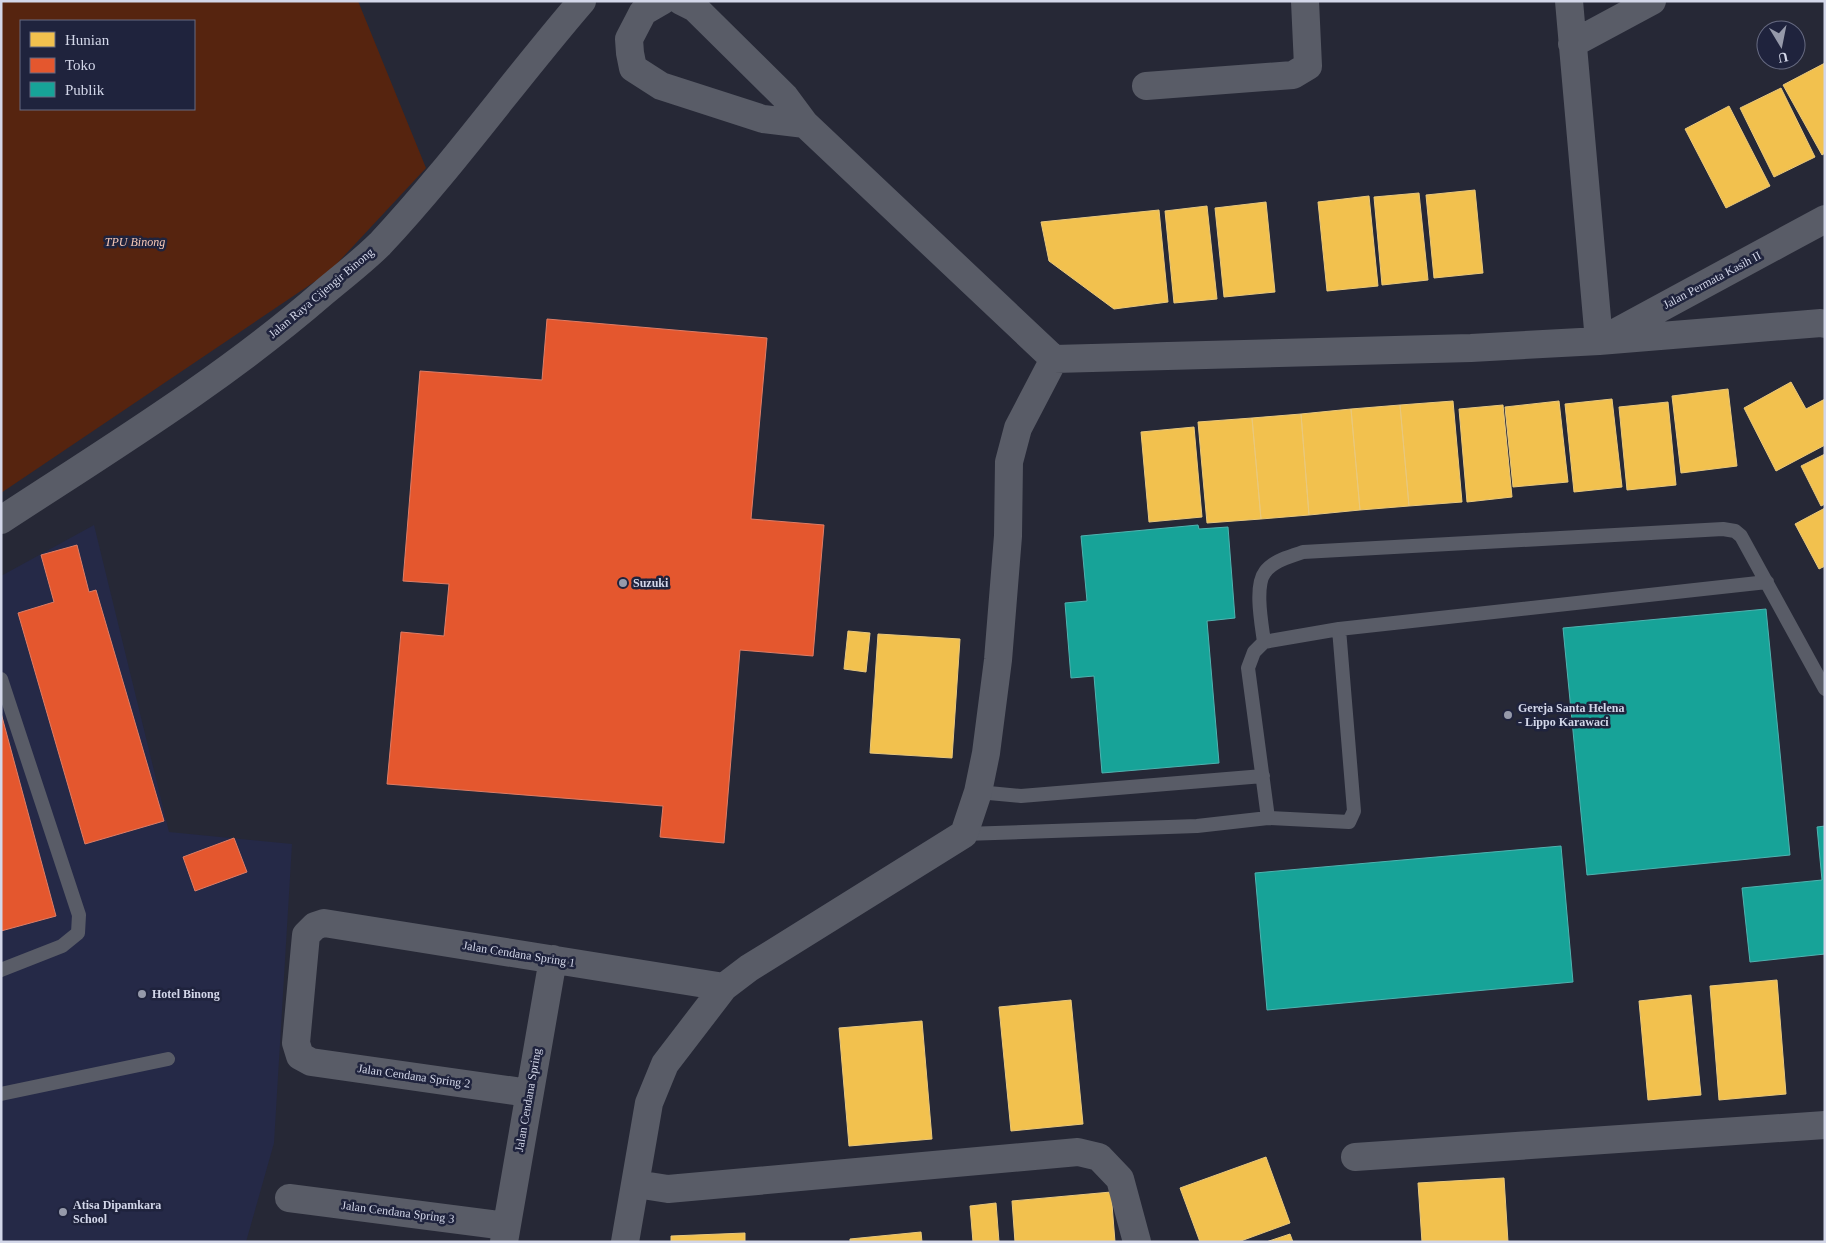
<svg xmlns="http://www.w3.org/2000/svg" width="1826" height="1243" viewBox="0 0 1826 1243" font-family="'Times New Roman',serif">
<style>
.built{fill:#252947}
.green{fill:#56240f;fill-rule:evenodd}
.homes{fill:#f2c14e;stroke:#e9c87c}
.shops{fill:#e4572e;stroke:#df7d66}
.public{fill:#17a398;stroke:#4fb3b0}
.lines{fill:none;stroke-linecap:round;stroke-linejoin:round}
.service{stroke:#595c67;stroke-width:14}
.minor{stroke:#595c67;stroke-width:28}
.tertiary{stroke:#595c67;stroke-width:28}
.poi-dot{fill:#969aaa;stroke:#1f233d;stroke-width:2}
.labels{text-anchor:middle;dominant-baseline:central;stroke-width:5;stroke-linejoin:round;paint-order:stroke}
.park-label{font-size:12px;font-style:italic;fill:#f8c9b6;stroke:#1f233d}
.street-label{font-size:12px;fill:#d3d7e9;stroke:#1f233d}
.poi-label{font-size:12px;font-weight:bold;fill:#d3d7e9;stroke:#1f233d;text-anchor:start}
</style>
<rect width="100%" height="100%" fill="#262836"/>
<path class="built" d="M94 525 169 832 292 844 274 1143 246 1242H1V576Z"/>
<path class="green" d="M1 1H358L426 168 329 272 1 493ZM21 21H194V109H21Z"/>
<path class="homes" d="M1825 63V153L1822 155 1783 85Z
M1781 88 1815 157 1774 177 1740 108Z
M1729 106 1770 186 1726 208 1685 129Z
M1475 190 1483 273 1434 278 1426 195Z
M1419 193 1428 280 1382 285 1374 197Z
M1369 196 1378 286 1327 291 1318 202Z
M1266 202 1275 292 1224 297 1215 208Z
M1207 206 1217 299 1174 303 1165 211Z
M1159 210 1168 302 1114 309 1049 261 1041 222Z
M1791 382 1806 409 1825 399V445L1776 471 1744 408Z
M1728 389 1737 466 1681 473 1672 396Z
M1612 399 1622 487 1574 492 1565 404Z
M1453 401 1462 502 1409 506 1400 405Z
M1559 401 1568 482 1513 487 1505 407Z
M1668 402 1676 485 1627 490 1619 407Z
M1400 405 1409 506 1360 510 1351 409Z
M1503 405 1512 497 1467 502 1459 409Z
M1351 409 1360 510 1309 515 1301 414Z
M1301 414 1309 515 1261 519 1252 418Z
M1252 418 1261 519 1207 523 1198 422Z
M1194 427 1202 517 1149 522 1141 432Z
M1825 454V504L1821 506 1801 466Z
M1825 508V566L1819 569 1795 524Z
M848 631 870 633 866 672 844 669Z
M878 634 960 639 952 758 870 753Z
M1777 980 1786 1094 1719 1100 1710 986Z
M1691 995 1701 1095 1648 1100 1639 1001Z
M1071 1000 1083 1124 1011 1131 999 1007Z
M922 1021 932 1139 849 1146 839 1028Z
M1266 1157 1290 1223 1238 1242H1200L1180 1188Z
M1504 1178 1508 1242H1422L1418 1183Z
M1111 1192 1115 1242H1015L1012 1201Z
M996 1203 999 1242H973L970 1206Z
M921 1232 922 1242H850V1239Z
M745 1233V1242H671V1236Z
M1290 1234 1293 1242H1266Z"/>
<path class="shops" d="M547 319 767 338 751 519 824 525 813 656 740 650 724 843 660 837 663 806 387 784 401 632 444 636 449 584 403 581 420 371 542 380Z
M77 545 89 592 96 590 164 821 85 844 18 613 54 602 41 555Z
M1 713 56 916 1 931Z
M234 838 247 872 195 891 183 857Z"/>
<path class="public" d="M1198 525 1199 529 1228 527 1235 618 1207 621 1219 763 1102 773 1094 676 1071 678 1065 603 1087 601 1081 536Z
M1766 609 1790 855 1587 875 1563 628Z
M1825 826V954L1750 962 1742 888 1822 880 1817 827Z
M1561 846 1573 982 1267 1010 1255 873Z"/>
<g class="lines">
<path class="service" d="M1264 642C1262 626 1254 586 1265 572 1274 560 1290 557 1303 552L1723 529 1735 531 1741 536 1825 689
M1 679 79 915 78 933 62 946 1 970
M978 792 1021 796 1263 776
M1268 818 1248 668 1254 652 1264 642 1339 629
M964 834 1197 826 1268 818 1349 822 1354 811 1339 629 1767 582
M1 1094 168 1059"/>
<path class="minor" d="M662 1 643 12 629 39 630 53 633 68 661 86 763 119 805 124
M681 1 695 8 785 97 805 124 1054 359
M1569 1 1599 341
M1572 44 1652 1
M1146 86 1293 75 1308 66 1305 1
M1609 336 1825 219
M529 1093 311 1062 300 1056 296 1043 306 935 315 926 324 923 724 987
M1355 1157 1825 1125
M636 1184 668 1189 1078 1152 1099 1157 1120 1179 1137 1242
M289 1198 506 1226
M504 1242 553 959
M625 1242 649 1103 665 1064 724 987 749 968 964 834 978 792 986 753 998 660 1008 536 1009 462 1018 428 1054 359 1471 348 1599 341 1821 323 1825 324"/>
<path class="tertiary" d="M1 520C111 448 224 379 323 293 342 277 363 261 380 244 452 167 513 81 582 1"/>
</g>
<g class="poi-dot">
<circle cx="623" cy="583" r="5"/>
<circle cx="1508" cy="715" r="5"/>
<circle cx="142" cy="994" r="5"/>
<circle cx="63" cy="1212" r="5"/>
</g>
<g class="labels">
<g class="park-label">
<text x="135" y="242">TPU Binong</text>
</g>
<g class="street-label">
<text transform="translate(1712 280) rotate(-28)">Jalan Permata Kasih II</text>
<text transform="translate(321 293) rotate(-40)">Jalan Raya Cijengir Binong</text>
<text transform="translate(519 954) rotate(9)">Jalan Cendana Spring 1</text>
<text transform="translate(414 1076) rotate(8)">Jalan Cendana Spring 2</text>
<text transform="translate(528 1100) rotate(-80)">Jalan Cendana Spring</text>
<text transform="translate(398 1212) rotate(7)">Jalan Cendana Spring 3</text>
</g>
<g class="poi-label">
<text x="633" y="583">Suzuki</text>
<text x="1518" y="708">Gereja Santa Helena<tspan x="1518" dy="14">- Lippo Karawaci</tspan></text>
<text x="152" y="994">Hotel Binong</text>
<text x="73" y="1205">Atisa Dipamkara<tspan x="73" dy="14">School</tspan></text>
</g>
</g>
<rect width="1826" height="1243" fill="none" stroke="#d3d7e9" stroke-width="5"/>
<rect x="20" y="20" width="175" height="90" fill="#1f233d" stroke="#676b82"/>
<rect x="30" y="32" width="25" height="15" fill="#f2c14e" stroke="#676b82"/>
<text x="65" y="45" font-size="15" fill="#d3d7e9">Hunian</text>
<rect x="30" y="58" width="25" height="15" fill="#e4572e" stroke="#676b82"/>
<text x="65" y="70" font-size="15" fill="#d3d7e9">Toko</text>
<rect x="30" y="82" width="25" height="15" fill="#17a398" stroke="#676b82"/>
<text x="65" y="95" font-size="15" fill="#d3d7e9">Publik</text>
<g transform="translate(1781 45) rotate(170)"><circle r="24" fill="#1f233d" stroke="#676b82"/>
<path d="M0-4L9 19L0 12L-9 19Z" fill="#969aaa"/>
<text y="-8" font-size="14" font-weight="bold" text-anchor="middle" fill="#d3d7e9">U</text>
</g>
</svg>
